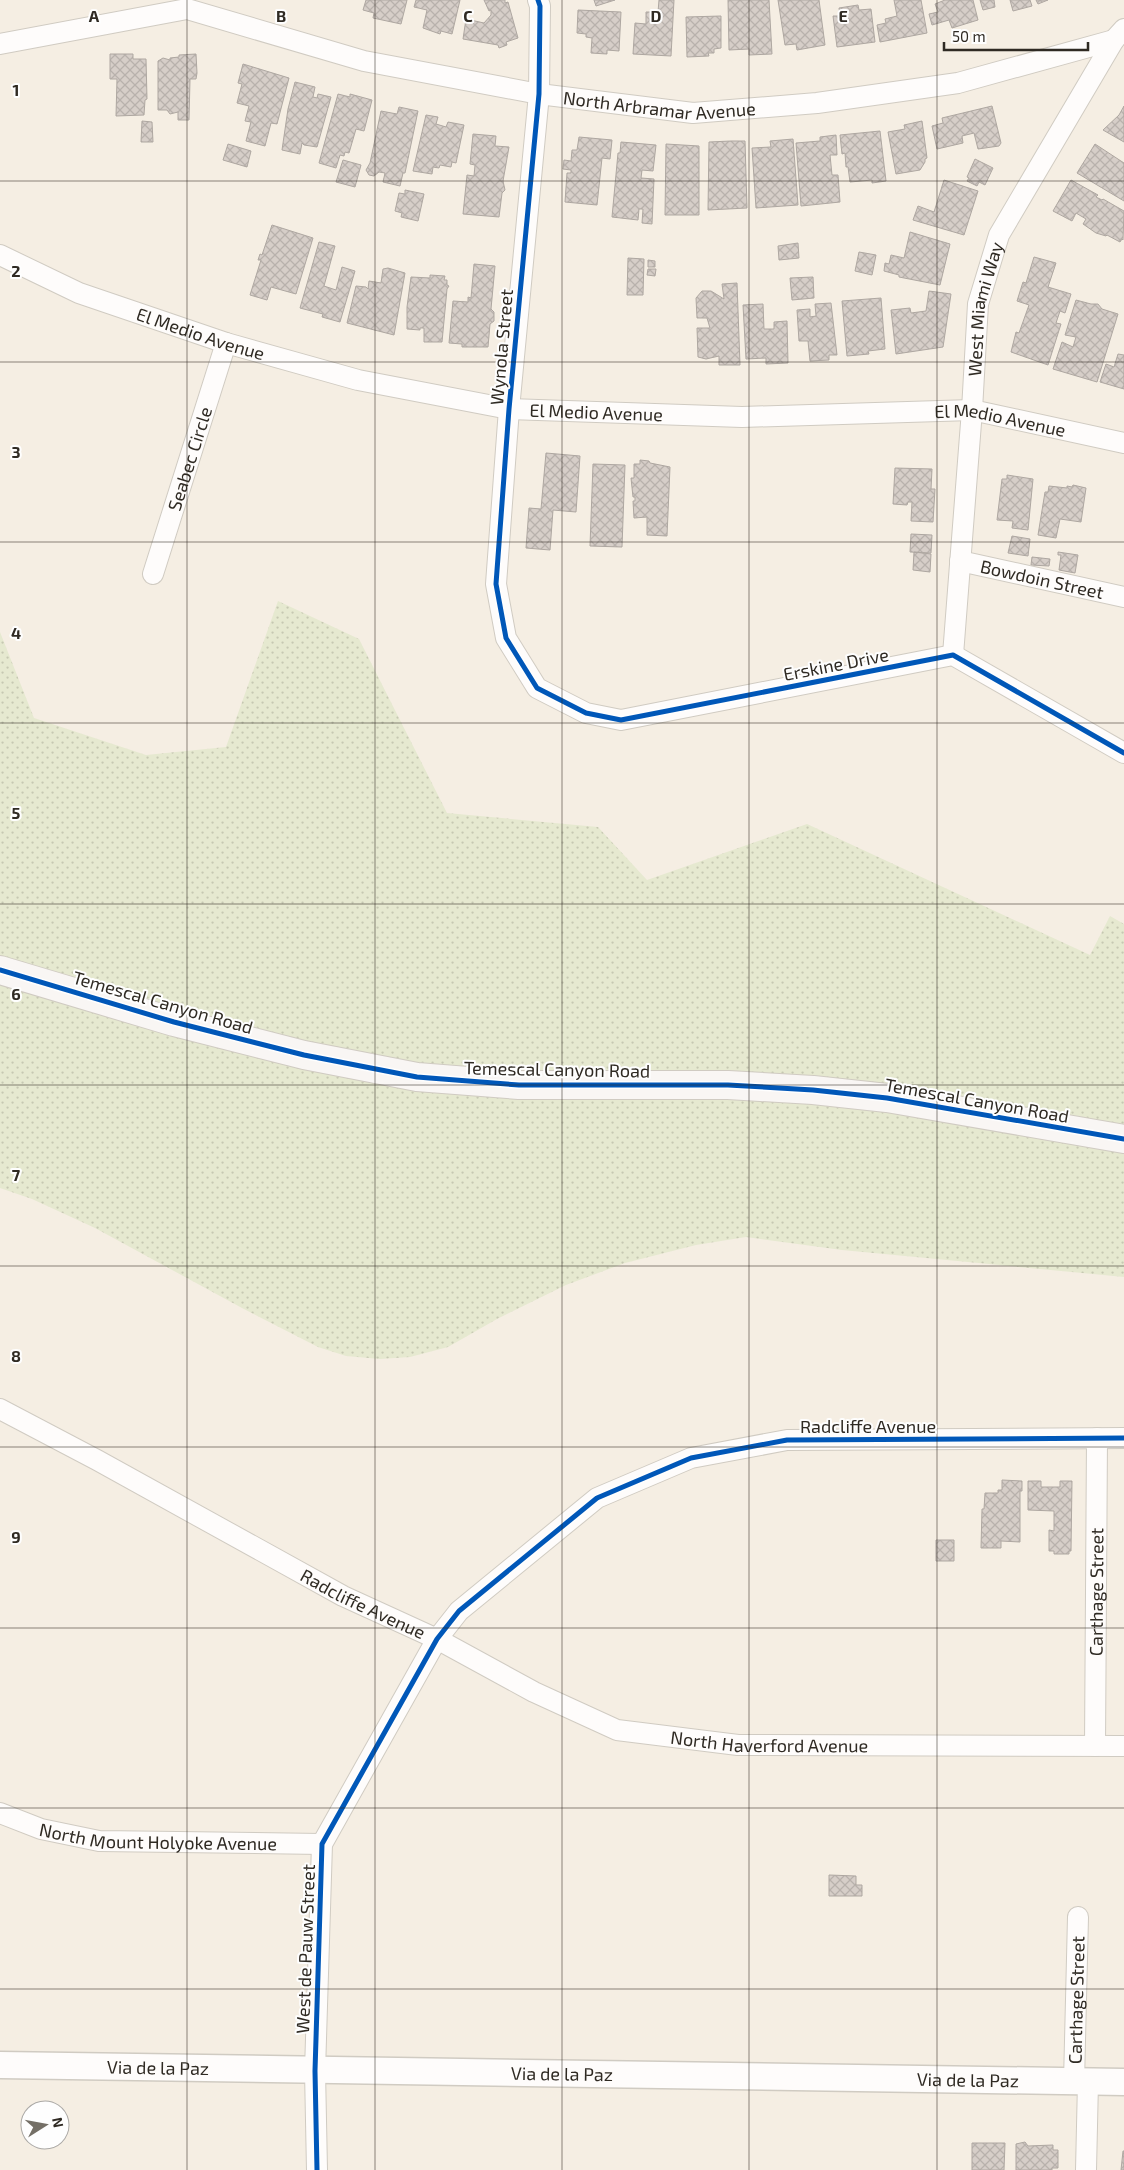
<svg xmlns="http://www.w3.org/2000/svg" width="1124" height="2170" viewBox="0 0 1124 2170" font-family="'Exo 2',sans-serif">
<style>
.park{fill:url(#park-dots)}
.building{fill:url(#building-cross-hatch);stroke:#aea7a1}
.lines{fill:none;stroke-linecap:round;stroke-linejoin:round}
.minor-casing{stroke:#d0cbc2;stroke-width:22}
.tertiary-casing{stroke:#d0cbc2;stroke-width:29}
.secondary-casing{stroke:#d0cbc2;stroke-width:30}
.minor{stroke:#fefcfb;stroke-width:20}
.tertiary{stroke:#fefcfb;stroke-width:26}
.secondary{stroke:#f9f6f4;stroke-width:28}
.cycleway-casing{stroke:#fefefe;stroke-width:8}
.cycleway{stroke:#0057b8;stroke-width:5}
.grid{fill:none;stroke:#2f2a23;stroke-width:1;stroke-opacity:0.55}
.labels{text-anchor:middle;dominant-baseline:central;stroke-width:4;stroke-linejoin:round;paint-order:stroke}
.street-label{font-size:18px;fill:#2f2a23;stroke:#fefefe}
.grid-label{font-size:16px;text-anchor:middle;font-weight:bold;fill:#2f2a23;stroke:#fefefe;stroke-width:4;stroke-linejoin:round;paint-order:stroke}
</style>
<defs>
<pattern id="park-dots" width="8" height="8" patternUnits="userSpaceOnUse" patternTransform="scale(1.25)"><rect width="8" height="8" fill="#e6e9d0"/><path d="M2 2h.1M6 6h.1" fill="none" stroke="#c6c8b2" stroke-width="1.8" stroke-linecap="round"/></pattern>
<pattern id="building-cross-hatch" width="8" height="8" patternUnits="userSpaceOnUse" patternTransform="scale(1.25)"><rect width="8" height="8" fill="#d6cec8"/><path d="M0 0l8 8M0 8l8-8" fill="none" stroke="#b8b1ac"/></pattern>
</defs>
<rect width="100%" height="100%" fill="#f5eee3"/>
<path class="park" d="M278 601 359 639 447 813 598 827 647 880 807 824 1090 955 1110 916 1124 924V1277L842 1250 746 1237 696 1245 625 1263 566 1285 497 1319 448 1347 410 1357 380 1359 346 1356 318 1347 242 1308 95 1228 32 1199 0 1188V632L34 718 146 755 226 747Z"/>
<path class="building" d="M366 0H407L401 24 373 18 374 13 363 10Z
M416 0H460L452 34 441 31 440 34 423 28 427 10 414 7Z
M484 0H505V3L508 2 518 38 506 42 507 45 499 48 498 45 463 39 466 19 484 23 491 15V10L489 11Z
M594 0H615L596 6Z
M659 0H674L671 56 633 54 635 23 646 24V12H658Z
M728 0H769L772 54 749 55V49L729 50Z
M778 0H819L825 45 797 50 796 44 785 45Z
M894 0H921L927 33 880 42 877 25 886 23 885 19 897 16Z
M945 0H973L978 20 952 28 949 20 932 25 929 14 938 12 935 4Z
M980 0H994L995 7 983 10Z
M1010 0H1030L1032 6 1013 11Z
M1036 0H1048L1038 4Z
M858 5 859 10 871 9 875 42 837 47 833 16H840L839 8Z
M578 10 621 12 619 51 607 50V54L591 53 592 38 586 37V34L577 33Z
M721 16V48L714 49V53H708L709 56 687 57 686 17Z
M110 54H133V59H146L147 99 145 100 144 115 116 116 117 79H110Z
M196 54 197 73 196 79H190L189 120H178V112L170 114 167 110H158V61L163 58 170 60V58L179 57V55Z
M243 64 289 78 277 124 271 123 265 146 246 141 251 122 245 121 249 106 237 103 242 84 238 83Z
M295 82 315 87 313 97 317 98 318 94 331 97 317 147 304 145 302 143 300 154 282 150 288 109Z
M338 94 350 97V94L372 100 364 131 356 129 349 153 345 152 344 156 340 155 336 168 319 163Z
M992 106 1001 143 999 146 978 149 974 133 962 136 963 143 937 149 932 126 943 123 942 118Z
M1124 106V142L1103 130 1119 115Z
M399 107 418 111 405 173H403L400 186 383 182 385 173 379 172 374 176 369 175 366 170 370 163 381 111 397 114Z
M426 115 438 117 436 124 446 127 448 122 464 125 456 163 452 162 451 167 440 165 439 168 433 167 432 174 413 171Z
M142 121 152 122 153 142H141Z
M922 121 927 158 925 159V162L920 170 896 174 888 132 905 129 904 125Z
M880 131 886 181 872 183V180L850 182 848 167H846L845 153 842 154 840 135Z
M473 134 496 136 495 146 509 147 503 181 505 190 502 193 499 217 463 214 467 175 474 176 475 165 470 164Z
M836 135 837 155H830L832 175H838L840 202 801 206 796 143 820 141V137Z
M579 137 612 140 610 159 602 158 597 205 565 202 567 173H571V170L563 169 564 160 571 161 572 150H577Z
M793 139 798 205 756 208 752 148 771 147 770 141Z
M731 141H745L747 208 708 210 709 142Z
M621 142 656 145 653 171 642 170 641 178 654 179 652 224 642 223 643 209H639L638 220 612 217 618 153H620Z
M228 144 251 151 247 167 223 160Z
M666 144 699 146V215H665Z
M1095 144 1124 163V201L1077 173Z
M975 159 993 168 985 185 979 182 977 186 967 181 969 178 967 177Z
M343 160 361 165 355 187 336 182Z
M944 180 978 191 964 235 913 220 918 206 934 212Z
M1071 180 1098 195 1096 197 1102 200 1103 199 1124 211 1123 240 1122 239 1120 242 1107 235 1106 236 1096 233 1083 224 1086 219 1076 213 1072 221 1053 211Z
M405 190 424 194 418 221 401 217 402 213 395 211 399 193 405 194Z
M272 225 313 238 296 294 271 287 267 300 250 295 261 260H258L260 254 262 255Z
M910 232 950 244 940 285 899 277V275L884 271 885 263 889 264 891 255 904 258Z
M319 242 335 246 324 286 336 290 342 267 355 271 340 322 322 317 323 314 300 308Z
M798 243 799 258 779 260 778 246Z
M859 252 876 255 872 275 855 271Z
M1034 257 1056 263 1048 287 1071 294 1065 313 1060 311 1056 323 1061 324 1048 365 1011 352 1016 332 1019 333 1029 305 1017 301 1023 282 1026 283Z
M628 258 644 259 643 295H627Z
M648 260 655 261V267H648Z
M474 264 495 266 491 309 494 312V321L490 324 488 347H462V344L449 343 453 301 468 302V297L471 298Z
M388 268 405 273 394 335 347 323 356 286 366 287 368 289 369 281 381 283 383 269Z
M648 269H656L655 276 647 275Z
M430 275 445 276 444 280H447V285L449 286 447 289 442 342H424V328H420V330L407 329V307L411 277 430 278Z
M813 277 814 298 792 300 790 278Z
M737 283 740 365H719V356L706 359 698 357 697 328H710L707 318H697L696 298 702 291H711L724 299 722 284Z
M929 291 951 294 943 347 896 354 891 310 910 308 911 313 926 311Z
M881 298 885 349 868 351 869 354 847 356 842 301Z
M1076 300 1091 304H1098L1102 309 1118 314 1097 382 1053 369 1062 342 1073 347 1076 337 1065 335Z
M831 303 837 355H829V360L810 361 808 341H799L797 310 810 309V317L816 316 815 304Z
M763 304 764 329H774V322L787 321 788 363 766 364V358L746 359 743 305Z
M1118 354 1124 355V389L1100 382 1106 364 1114 367Z
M546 453 580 456 576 512 553 510 550 550 526 548 529 508 541 509Z
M640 460 649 461 650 463 670 467 667 536 647 535V517L634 518 633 501H635V497H633L631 478H634V464H640Z
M593 464 625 465 622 547 590 546Z
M895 468 932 469 931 489H935L933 522 911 521 912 502H908L907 505 893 504Z
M1007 475 1033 479 1028 530 1012 528 1013 521 997 520 1002 479H1007Z
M1073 485 1086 488 1081 522 1060 519 1056 538 1038 535 1045 492H1048L1049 486 1067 488V486L1072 487Z
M911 534 932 535 931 553 910 552Z
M1012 536 1030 539 1028 556 1008 553Z
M914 552 931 554 930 572 913 570Z
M1058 552 1078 555 1075 573 1059 570 1061 555H1058Z
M1032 557 1050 559 1049 566 1031 565Z
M1002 1480 1022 1481V1491H1020V1542L1001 1541V1548H981L982 1509H984L985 1493H998V1490H1002Z
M1028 1481H1041V1487H1060V1481H1072L1071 1551H1069V1554H1054V1551H1049V1530L1054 1531V1511L1028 1510Z
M936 1540H954V1561H936Z
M829 1875 856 1876V1885H862V1896H829Z
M1025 2142 1028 2146 1053 2145V2150H1058V2168H1052V2170H1016V2144Z
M972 2143H1005L1004 2170H972Z
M1123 2151H1124V2170H1121Z"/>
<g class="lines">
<g class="minor-casing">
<g id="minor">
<path d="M538 0 540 6 539 94 509 409 496 584 506 638 537 688 586 713 621 720 953 655 1124 753"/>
<path id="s1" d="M0 44 187 9 364 61 539 94 693 113 817 103 958 83 1114 40"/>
<path id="s2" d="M0 255 79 293 226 343 358 380 509 409 742 417 972 410 1124 443"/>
<path id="s3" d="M960 561 1124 597"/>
<path id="s4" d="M153 574 226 343"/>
<path id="s5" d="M953 655 972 410 978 304 999 235 1114 40 1124 29"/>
<path id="s6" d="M0 1409 97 1460 343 1596 437 1639 534 1692 617 1730 738 1745 1124 1746"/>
<path id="s7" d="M1095 1746 1097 1438"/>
<path id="s8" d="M0 1813 41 1829 99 1841 322 1844"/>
<path id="s9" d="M1074 2082 1078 1917"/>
<path d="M317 2170 315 2071 322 1844 437 1639 459 1611 597 1498 691 1458 787 1440 1124 1438"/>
<path d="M1086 2170 1088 2082"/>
</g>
</g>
<g class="tertiary-casing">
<g id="tertiary">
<path id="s10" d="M0 2065 1124 2082"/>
</g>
</g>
<g class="secondary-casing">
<path id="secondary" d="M0 970 174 1022 304 1055 417 1077 519 1085H728L813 1090 887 1098 1124 1139"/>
</g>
<use href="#minor" class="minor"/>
<use href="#tertiary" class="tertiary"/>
<use href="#secondary" class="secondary"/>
<g class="cycleway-casing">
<path id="cycleway" d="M538 0 540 6 539 94 509 409 496 584 506 638 537 688 586 713 621 720 953 655 1124 753
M0 970 174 1022 304 1055 417 1077 519 1085H728L813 1090 887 1098 1124 1139
M317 2170 315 2071 322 1844 437 1639 459 1611 597 1498 691 1458 787 1440 1124 1438"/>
</g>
<use href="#cycleway" class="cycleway"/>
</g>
<path class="grid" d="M187 0V2170M375 0V2170M562 0V2170M749 0V2170M937 0V2170M0 181H1124M0 362H1124M0 542H1124M0 723H1124M0 904H1124M0 1085H1124M0 1266H1124M0 1447H1124M0 1628H1124M0 1808H1124M0 1989H1124"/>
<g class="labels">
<g class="street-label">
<text stroke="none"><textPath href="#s1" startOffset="674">North Arbramar Avenue</textPath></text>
<text stroke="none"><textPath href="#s5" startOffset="348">West Miami Way</textPath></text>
<text stroke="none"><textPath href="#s2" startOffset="216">El Medio Avenue</textPath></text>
<text transform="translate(501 347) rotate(-85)">Wynola Street</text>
<text stroke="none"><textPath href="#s2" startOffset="621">El Medio Avenue</textPath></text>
<text stroke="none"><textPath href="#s2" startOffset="1026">El Medio Avenue</textPath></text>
<text stroke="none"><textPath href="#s4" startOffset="121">Seabec Circle</textPath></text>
<text stroke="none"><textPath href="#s3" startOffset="84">Bowdoin Street</textPath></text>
<text transform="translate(836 664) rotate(-11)">Erskine Drive</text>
<text transform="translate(163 1002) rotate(16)">Temescal Canyon Road</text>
<text transform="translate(557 1069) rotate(1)">Temescal Canyon Road</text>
<text transform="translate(977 1100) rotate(10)">Temescal Canyon Road</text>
<text x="868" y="1426">Radcliffe Avenue</text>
<text stroke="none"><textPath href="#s7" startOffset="154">Carthage Street</textPath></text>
<text stroke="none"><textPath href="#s6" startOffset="412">Radcliffe Avenue</textPath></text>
<text stroke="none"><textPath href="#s6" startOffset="849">North Haverford Avenue</textPath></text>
<text stroke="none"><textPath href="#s8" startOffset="162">North Mount Holyoke Avenue</textPath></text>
<text transform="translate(305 1949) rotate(-88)">West de Pauw Street</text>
<text stroke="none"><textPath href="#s9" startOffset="82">Carthage Street</textPath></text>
<text stroke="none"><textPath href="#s10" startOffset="158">Via de la Paz</textPath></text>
<text stroke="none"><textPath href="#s10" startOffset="562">Via de la Paz</textPath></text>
<text stroke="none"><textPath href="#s10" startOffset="968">Via de la Paz</textPath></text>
</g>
</g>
<g class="grid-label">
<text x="94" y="22">A</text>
<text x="281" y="22">B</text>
<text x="468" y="22">C</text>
<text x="656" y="22">D</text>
<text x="843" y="22">E</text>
<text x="16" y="96">1</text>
<text x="16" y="277">2</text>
<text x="16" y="458">3</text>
<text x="16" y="639">4</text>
<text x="16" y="819">5</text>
<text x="16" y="1000">6</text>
<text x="16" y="1181">7</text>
<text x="16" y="1362">8</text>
<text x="16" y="1543">9</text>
</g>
<g transform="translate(45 2125) rotate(79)"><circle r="24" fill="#fefefe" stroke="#aba9a6"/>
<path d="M0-4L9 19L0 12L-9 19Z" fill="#746f66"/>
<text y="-8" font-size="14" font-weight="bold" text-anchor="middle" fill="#2f2a23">N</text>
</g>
<path d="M944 42v8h144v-8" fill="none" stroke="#2f2a23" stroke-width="2.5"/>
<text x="952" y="42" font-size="15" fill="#2f2a23" stroke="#fefefe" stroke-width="4" paint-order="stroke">50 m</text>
</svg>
